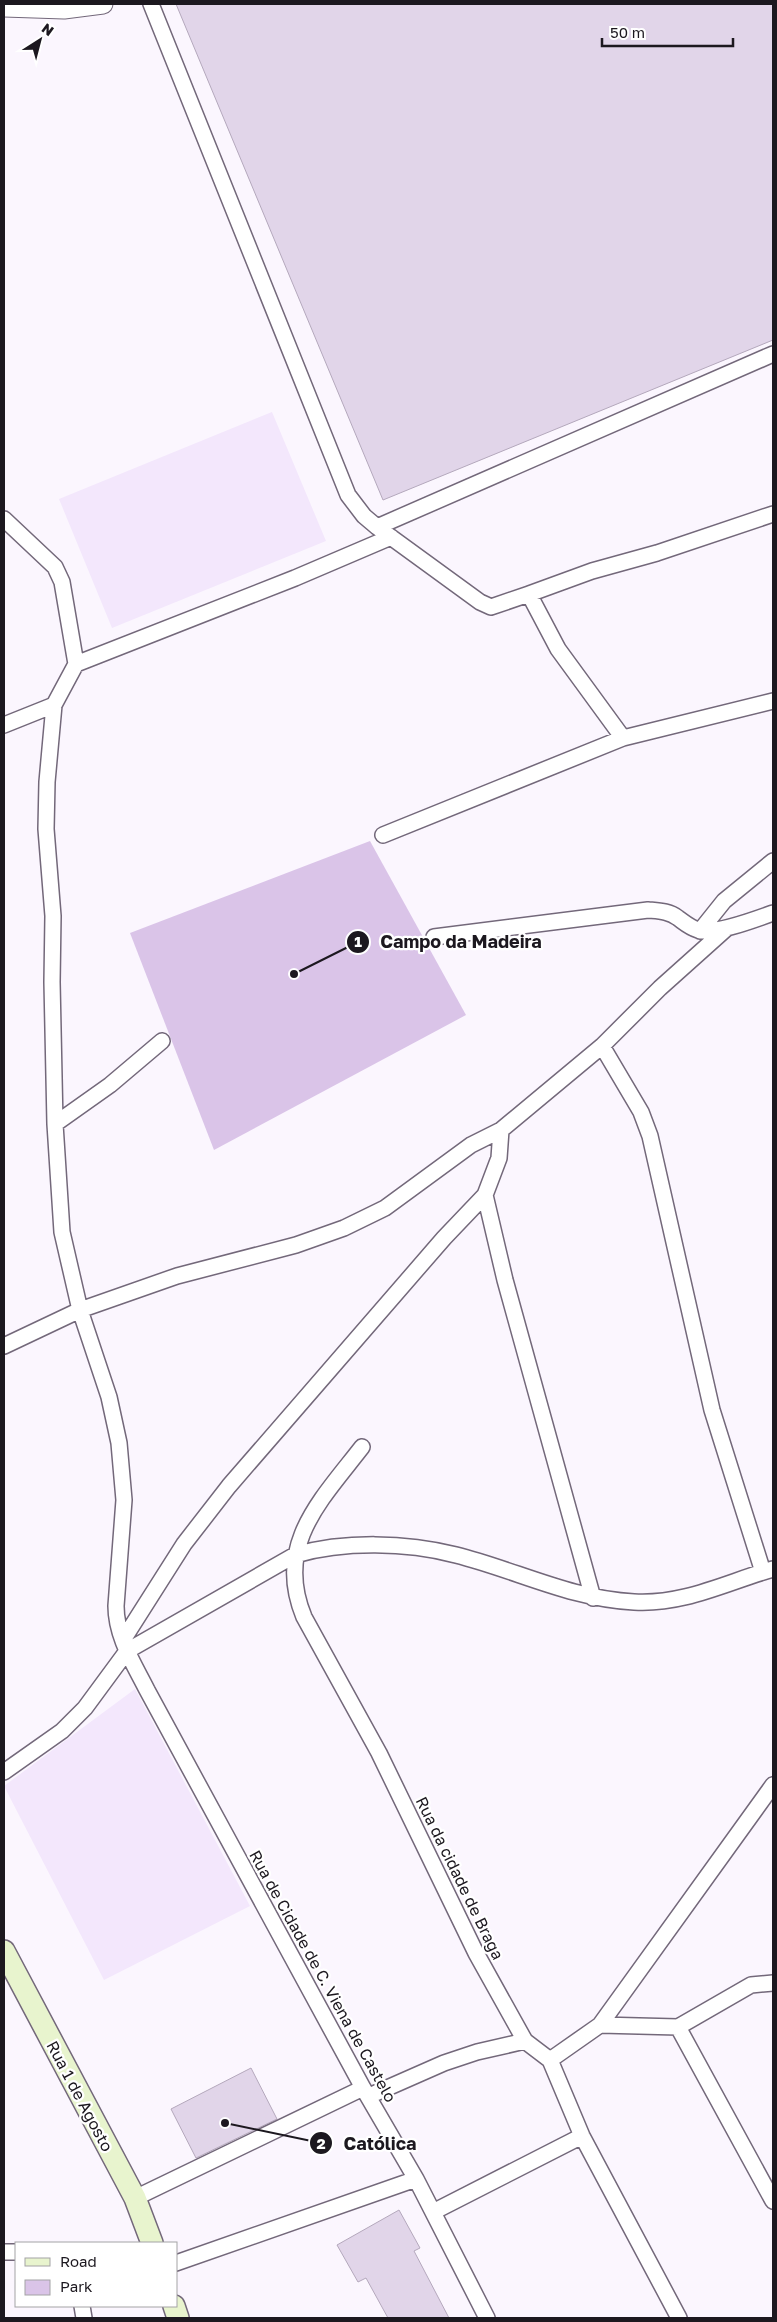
<svg xmlns="http://www.w3.org/2000/svg" width="777" height="2322" viewBox="0 0 777 2322" font-family="'Golos Text',sans-serif">
<style>
.built{fill:#f3e7fc}
.green{fill:#dac4e8}
.building{fill:#e1d5e9;stroke:#b4a8bc}
.lines{fill:none;stroke-linecap:round;stroke-linejoin:round}
.minor-casing{stroke:#73687a;stroke-width:18}
.tertiary-casing{stroke:#73687a;stroke-width:21}
.secondary-casing{stroke:#73687a;stroke-width:24}
.minor{stroke:#fff;stroke-width:15}
.tertiary{stroke:#fff;stroke-width:19}
.secondary{stroke:#e8f4ce;stroke-width:21}
.labels{text-anchor:middle;dominant-baseline:central;stroke-width:4.5;stroke-linejoin:round;paint-order:stroke}
.street-label{font-size:16px;fill:#1c181f;stroke:#fff}
.leader{fill:none;stroke:#1c181f;stroke-width:2}
.callout-dot{fill:#1c181f;stroke:#fff;stroke-width:2}
.mark-label{font-size:15px;text-anchor:middle;font-weight:bold;fill:#fff}
.callout-label{font-size:18px;text-anchor:middle;font-weight:bold;fill:#1c181f;stroke:#fff;stroke-width:4.5;stroke-linejoin:round;paint-order:stroke}
</style>
<rect width="100%" height="100%" fill="#fbf6fe"/>
<path class="built" d="M272 412 326 541 112 628 59 499Z
M135 1689 250 1906 104 1980 4 1786Z"/>
<path class="green" d="M370 841 466 1015 214 1150 130 933Z"/>
<path class="building" d="M176 4H773V340L383 500Z
M251 2068 277 2119 196 2158 171 2109Z
M399 2210 420 2248 414 2251 449 2318H388L366 2278 358 2282 337 2245Z"/>
<g class="lines">
<g class="minor-casing">
<path id="minor" d="M151 4 348 495 364 516 377 527 480 602 491 607 529 594 558 649 623 738
M4 519 55 567 62 582 76 664 54 705 4 725
M377 527 773 354
M529 594 592 571 657 553 773 514
M76 664 295 578 391 537
M54 705 47 782 46 829 53 916 52 982 55 1124 62 1232 80 1310 109 1397 119 1443 124 1500 116 1606C116 1637 134 1664 147 1690L363 2088 416 2179 487 2318
M383 835 623 738 773 701
M700 931 724 901 773 861
M434 937 648 910C659 911 669 911 678 918 685 923 689 927 698 930 715 935 756 919 773 913
M602 1046 641 1112 650 1136 712 1410 763 1572
M55 1124 110 1085 162 1041
M485 1195 505 1280 593 1598
M4 1346 80 1310 177 1276 296 1245 344 1228 385 1208 471 1145 501 1130 602 1046 660 988 727 928
M362 1447C321 1500 274 1545 304 1617L379 1753 476 1953 525 2041 550 2060 582 2136 679 2318
M123 1640 184 1544 229 1486 444 1238 485 1195 499 1158 501 1130
M4 1772 62 1731 85 1708 127 1651 295 1555C344 1541 406 1542 456 1555 516 1570 571 1599 634 1602 684 1605 727 1582 773 1569
M600 2025 773 1785
M678 2027 773 2201
M550 2060 600 2025 678 2027 751 1985 773 1983
M369 2096 444 2063 477 2052 525 2041
M135 2198 363 2088
M433 2212 582 2136
M4 2252H16
M176 2263 416 2179
M82 2306 84 2318"/>
</g>
<g class="tertiary-casing">
<path id="tertiary" d="M4 7 64 9 103 4"/>
</g>
<g class="secondary-casing">
<path id="secondary" d="M4 1951 135 2198 152 2243
M174 2306 178 2318"/>
</g>
<use href="#minor" class="minor"/>
<use href="#tertiary" class="tertiary"/>
<use href="#secondary" class="secondary"/>
</g>
<g class="labels">
<g class="street-label">
<text transform="translate(460 1878) rotate(64)">Rua da cidade de Braga</text>
<text transform="translate(323 1976) rotate(61)">Rua de Cidade de C. Viena de Castelo</text>
<text transform="translate(80 2096) rotate(62)">Rua 1 de Agosto</text>
</g>
</g>
<path class="leader" d="M294 974L358 942M225 2123L321 2143"/>
<g class="callout-dot">
<circle cx="294" cy="974" r="5"/>
<circle cx="225" cy="2123" r="5"/>
<circle cx="358" cy="942" r="12"/>
<circle cx="321" cy="2143" r="12"/>
</g>
<g class="mark-label">
<text x="358" y="947">1</text>
<text x="321" y="2149">2</text>
</g>
<g class="callout-label">
<text x="461" y="948">Campo da Madeira</text>
<text x="380" y="2150">Católica</text>
</g>
<rect width="777" height="2322" fill="none" stroke="#1c181f" stroke-width="10"/>
<rect x="15" y="2242" width="162" height="65" fill="#ffffff" stroke="#a4a3a5"/>
<rect x="25" y="2258" width="25" height="8" fill="#e8f4ce" stroke="#a4a3a5"/>
<text x="60" y="2267" font-size="15" fill="#1c181f">Road</text>
<rect x="25" y="2280" width="25" height="15" fill="#dac4e8" stroke="#a4a3a5"/>
<text x="60" y="2292" font-size="15" fill="#1c181f">Park</text>
<g transform="translate(40 40) rotate(36)" stroke="#ffffff" stroke-width="4" paint-order="stroke">
<path d="M0-4L9 19L0 12L-9 19Z" fill="#1c181f"/>
<text y="-8" font-size="14" font-weight="bold" text-anchor="middle" fill="#1c181f">N</text>
</g>
<path d="M602 38v8h131v-8" fill="none" stroke="#1c181f" stroke-width="2.5"/>
<text x="610" y="38" font-size="15" fill="#1c181f" stroke="#ffffff" stroke-width="4" paint-order="stroke">50 m</text>
</svg>
